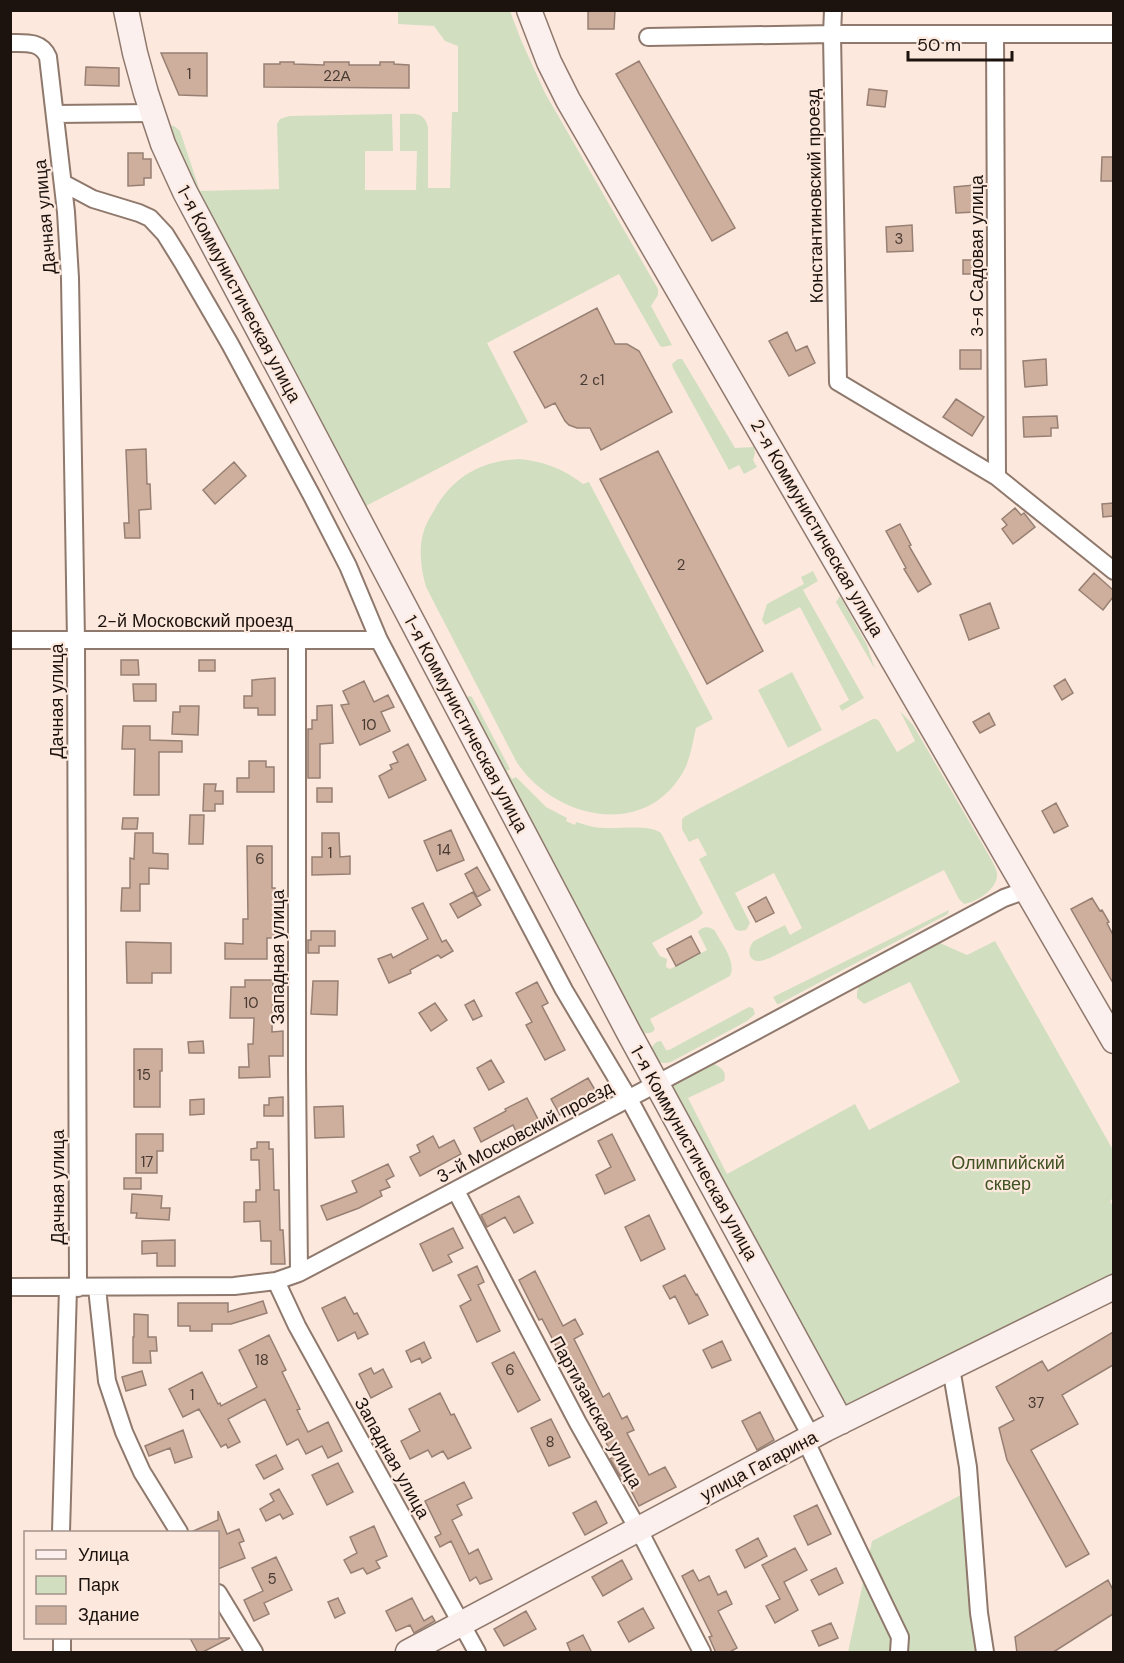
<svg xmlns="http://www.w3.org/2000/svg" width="1124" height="1663" viewBox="0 0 1124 1663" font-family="'DM Sans',sans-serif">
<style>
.green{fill:#d1dfc0}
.building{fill:#ceae9c;stroke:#978073;stroke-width:1.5}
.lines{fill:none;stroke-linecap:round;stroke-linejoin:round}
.street-casing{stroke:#8f786c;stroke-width:20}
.secondary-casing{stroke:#8f786c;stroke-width:27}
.street{stroke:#fff;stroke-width:16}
.secondary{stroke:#fbf0ee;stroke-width:24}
.labels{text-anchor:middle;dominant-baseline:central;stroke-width:4.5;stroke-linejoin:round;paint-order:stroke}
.number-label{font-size:15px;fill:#483a32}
.street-label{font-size:18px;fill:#1c130f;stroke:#fde8dd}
.park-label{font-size:18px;fill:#405323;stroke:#fde8dd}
</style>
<rect width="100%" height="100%" fill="#fde8dd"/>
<path class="green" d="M398 11H510L521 40 545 93 658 289V295L651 306 672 345 663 347 660 346 619 274 487 343 528 422 364 507 198 198 165 125 174 126 180 131 200 191 279 189 277 124 280 119 289 116 392 114 393 151H365V190H416L417 151H400V114C414 114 424 111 428 127V188H450L452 112H458V46L445 41 434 26 398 24Z
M678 359H682L684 362 735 448 754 447 755 453 753 460 757 467 744 474 739 465 729 470 673 368 672 364Z
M519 459C543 461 564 469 583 484L589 482 713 719 696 728C692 745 690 763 680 777 639 840 551 816 516 761L426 587C422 573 420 559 421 545 422 534 426 523 432 514 451 478 479 461 519 459Z
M813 571 818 581 803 590 864 698 842 711 839 706 849 700 800 607 765 625 762 620 767 604 804 584 801 577Z
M840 596 867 645 875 669 836 602Z
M792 672 822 730 788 748 758 690Z
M470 696 472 697 510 769 507 771 512 779 516 777 546 807 567 818 566 821 575 825 576 822C586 825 595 828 605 828 620 829 649 824 661 833L703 913 698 918 652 943 660 956 667 959 666 967 670 969 707 950 698 932C702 926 710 926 715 931 721 943 737 962 730 976L650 1019 655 1029C652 1035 645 1033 640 1032L564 888 554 863 521 801 516 798 464 698Z
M900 711 913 725 991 859C993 863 996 868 997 873 999 888 977 902 964 904L959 899 944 870 770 958C767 959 762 961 759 961 747 961 747 948 754 941L785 925 790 935 802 928 774 873 735 893 750 923 746 930 739 931 735 929 699 859 707 855 698 838 689 842 682 829V820L684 817 702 807 873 719H876L879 721 897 752 915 741Z
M949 910 948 914 779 1004H777L773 997Z
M995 941 1113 1150V1198L1110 1201 1114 1208 1113 1279 846 1404 676 1109 672 1090 673 1085 714 1064C722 1068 727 1072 724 1081L688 1098 727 1174 855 1104 869 1130 960 1082 910 982 864 1004 857 998V992L859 986 940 943 967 955Z
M749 1007 753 1008 755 1014 747 1021 671 1062C660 1065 656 1061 650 1053 652 1047 654 1041 661 1041L666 1050H669Z
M961 1495 980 1652H848L872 1541Z"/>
<path class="building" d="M588 10H615L614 29H588Z
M161 53H207V96L179 95Z
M639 61 735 228 712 241 616 74Z
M280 62H294V64L324 65V62H349V65H380V62H394V64L409 65V88L264 87V64H280Z
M86 67 119 68V86L85 85Z
M869 89 887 91 885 107 867 105Z
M128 153H143V159H151V178H144V185L128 186Z
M1102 157H1113V181H1101Z
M974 185 976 212 956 213 954 187Z
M912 225 913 251 887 252 886 227Z
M963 260H979V274H963Z
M597 308 615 344H627L639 351 672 412 601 450 590 428H577L569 425 565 421 555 403 545 408 514 352Z
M787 332 796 351 807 346 815 363 789 376 769 341Z
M960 350H981V369H960Z
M1046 359 1047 385 1025 387 1023 361Z
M956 399 984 417 972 436 943 417Z
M1057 416 1058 428H1051V436L1024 437 1023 417Z
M146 449 147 484H150L151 509 139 510 140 538H125L124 523H129L126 450Z
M658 451 763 651 707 684 600 479Z
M234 462 246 476 215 504 203 490Z
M1113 503V516L1103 517 1102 504Z
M1015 508 1021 515 1024 513 1035 527 1013 544 1002 529 1007 525 1002 519Z
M900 524 911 545 909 546 931 584 918 592 904 569 906 568 886 531Z
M1094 573 1113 590V597L1103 610 1079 590Z
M990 603 999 628 969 640 960 615Z
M121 660H138L139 675H121Z
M199 660H215V671H199Z
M275 678V715H258V708H244V696H252V680Z
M1065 679 1073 693 1062 700 1054 686Z
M364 681 374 702 388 695 394 707 381 712 390 731 360 745 341 705 349 704 343 691Z
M133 684H156V701H134Z
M332 705 333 743 320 744V778H308V729H312V720H317V706Z
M180 706H199L198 735 172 734 173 712H180Z
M989 713 995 725 980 733 973 722Z
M123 726H150V740L182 741V752H159V795H134L135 749H122Z
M408 744 426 780 389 798 379 776 392 769 390 765 398 762 393 752Z
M249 761H266V767H274V792H237V778H249Z
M204 784H216L215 791H223V804H215V811H203Z
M317 788H332V802H317Z
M1056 803 1068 826 1054 833 1042 811Z
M190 815H204L203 844H189Z
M123 818H138L137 829H122Z
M451 830 464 860 437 871 424 841Z
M135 833H153V853L168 854V869L149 868V884H140V911H121L122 888H130V858L134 859Z
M322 833H339L340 857 350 856V874L312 875V857H322Z
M247 846H272V888H275V938H267V959H225V943L243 944V919H248Z
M477 867 490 890 477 897 465 874Z
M473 892 481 905 458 918 450 904Z
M766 897 774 913 756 922 748 907Z
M1092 898 1100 911 1102 910 1109 922 1107 923 1113 935V983L1071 909Z
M423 903 442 942 446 940 453 951 441 958 438 955 410 970 411 973 389 983 378 959 391 954 393 958 428 939 412 908Z
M311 931H335V946H319V953H308V940H311Z
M691 936 700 953 676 966 667 949Z
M126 942 171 943V973H152V983H127Z
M245 980H273L272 1032 283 1031V1056H269L270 1077 239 1078V1067H249L248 1044H253L254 1018H230L231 987H245Z
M313 981H338L337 1015 311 1014Z
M537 982 548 1003 542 1006 565 1050 545 1060 526 1025 532 1022 516 993Z
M474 1000 482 1016 473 1020 465 1005Z
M435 1003 447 1020 431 1031 419 1013Z
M203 1041 204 1053H189L188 1042Z
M134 1049H162V1071H160V1107H134Z
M491 1060 504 1082 489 1090 477 1068Z
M588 1078 598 1095 560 1115 551 1099Z
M283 1097V1116H264V1105H269V1098Z
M527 1098 541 1125 518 1136 513 1125 481 1142 474 1128 506 1111 505 1109Z
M204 1099V1114L190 1115V1100Z
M343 1106 344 1137 315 1138 314 1107Z
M136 1134H163V1151H157V1173H136Z
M612 1134 635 1180 605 1194 596 1175 611 1167 598 1141Z
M433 1136 439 1148 454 1140 461 1154 420 1176 410 1157 420 1152 417 1145Z
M257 1142H269V1149H273L274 1190H279L280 1230H283L285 1264H271V1241H261L260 1221 244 1222V1202H256V1190H260L259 1160H251V1149L257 1148Z
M388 1164 394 1176 386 1180 390 1187 380 1191 382 1196 359 1208 327 1220 321 1206 357 1192 352 1181Z
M124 1178H141V1189H124Z
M132 1194 162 1196 161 1208H170L169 1220 136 1218 137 1213H131Z
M519 1196 533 1223 514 1233 505 1217 487 1227 481 1215Z
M649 1215 665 1249 641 1261 625 1227Z
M453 1228 463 1248 448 1255 452 1262 433 1271 420 1244Z
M175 1240V1266H157V1253L142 1254V1241Z
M477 1266 484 1282 478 1285 500 1331 477 1342 460 1306 471 1300 458 1275Z
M535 1271 563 1326 575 1319 583 1334 574 1339 603 1397 609 1393 622 1419 627 1416 634 1430 627 1433 649 1475 665 1467 676 1487 639 1506 623 1475 620 1476 610 1459 613 1457 597 1424 595 1425 566 1365 542 1319 539 1320 519 1280Z
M685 1275 696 1295 697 1294 708 1315 689 1324 675 1296 670 1299 663 1286Z
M345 1297 354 1314 357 1313 368 1334 358 1339 355 1332 338 1341 322 1308Z
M263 1301 267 1313 231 1324H212V1331H190V1326H178V1303H228V1312Z
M134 1314 148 1315V1337H156L157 1351H150L151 1363H133V1337H134Z
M1113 1332V1365L1062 1395 1078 1424 1031 1450 1089 1554 1066 1567 1007 1460 999 1428 1014 1420 996 1387 1042 1361 1048 1371Z
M269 1335 286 1370 282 1372 300 1409 297 1410 308 1432 328 1422 342 1451 328 1458 322 1446 306 1454 298 1439 287 1445 265 1399 228 1419 240 1442 228 1448 226 1444 221 1447 199 1409 183 1417 169 1389 202 1372 218 1404 220 1403 221 1406 257 1387 239 1350Z
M722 1341 731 1360 712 1368 703 1350Z
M424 1342 431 1358 422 1363 420 1358 411 1362 406 1351Z
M514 1352 540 1400 518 1412 492 1363Z
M371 1368 374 1374 383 1369 392 1387 371 1398 359 1374Z
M142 1371 146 1385 126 1391 122 1377Z
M440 1393 451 1415 454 1414 471 1448 448 1459 443 1451 432 1457 428 1450 410 1459 401 1441 420 1431 409 1409Z
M760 1412 774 1440 757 1450 742 1421Z
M551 1419 570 1457 549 1466 531 1428Z
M183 1430 192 1457 175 1463 170 1448 149 1456 145 1446Z
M276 1455 283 1469 264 1479 256 1465Z
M338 1463 353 1492 327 1505 312 1475Z
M464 1482 472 1498 457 1505 462 1515 452 1520 469 1554 478 1549 492 1579 480 1584 476 1577 470 1581 451 1541 440 1547 435 1537 441 1534 425 1501Z
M279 1489 293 1514 283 1519 280 1514 266 1521 260 1509 274 1501 270 1494Z
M596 1501 607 1523 585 1535 573 1513Z
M817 1505 831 1534 808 1545 794 1516Z
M218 1511 227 1534 239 1529 244 1541 239 1543 245 1558 218 1569V1533H189L218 1520Z
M374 1526 387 1556 376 1561 380 1568 367 1574 363 1568 351 1573 344 1560 357 1553 350 1537Z
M758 1538 767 1556 745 1568 736 1550Z
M795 1548 807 1570 784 1582 798 1610 775 1623 766 1606 780 1599 762 1565Z
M276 1557 292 1590 264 1603 269 1614 254 1621 244 1600 263 1591 252 1568Z
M622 1560 632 1579 603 1596 592 1577Z
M836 1568 843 1583 819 1595 811 1580Z
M693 1570 699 1581 709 1576 718 1595 726 1591 732 1604 718 1611 737 1648 728 1653H716L709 1637 712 1636 682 1576Z
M1108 1580 1113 1590V1614L1052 1653H1017L1015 1637Z
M338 1598 345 1613 335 1618 328 1602Z
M412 1598 424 1621 432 1616 435 1621 414 1633 410 1625 396 1631 386 1611Z
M643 1608 654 1628 629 1642 618 1622Z
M526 1611 536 1629 504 1646 494 1629Z
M831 1623 838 1638 819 1646 812 1631Z
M583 1635 592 1653H571L567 1643Z
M190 1638H230L201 1653H198Z"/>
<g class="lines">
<g class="street-casing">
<path id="street" d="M833 10 832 34 838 382 997 477 1114 571
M995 34 997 477
M648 37 832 34H1114
M10 43C26 43 41 41 48 57L66 212 70 278 76 641 78 1288
M55 114 152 113
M63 183 93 199 139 213 150 218 165 234 183 263 230 344 312 496 348 566 379 640 564 990 629 1099 812 1438 809 1448 900 1637 899 1652
M10 640H379
M297 641V1069L299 1273
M456 1191 578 1423 643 1538 702 1652
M276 1281 297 1326 477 1652
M10 1287 234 1286 276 1281 299 1273 724 1048 1004 898 1026 890
M97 1288 107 1381 124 1432 142 1472 179 1532
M951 1368 968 1467 979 1613 985 1652
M61 1532 68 1288
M218 1593 254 1652
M62 1638V1652"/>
</g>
<g class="secondary-casing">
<path id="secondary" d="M126 10 135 53 146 93 163 144 185 192 282 374 629 1033 841 1422
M529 10 549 62 568 100 1114 1041
M408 1652 826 1429 1114 1287"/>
</g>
<use href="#street" class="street"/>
<use href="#secondary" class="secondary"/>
</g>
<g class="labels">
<g class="number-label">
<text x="189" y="74">1</text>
<text x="337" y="76">22А</text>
<text x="899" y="239">3</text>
<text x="592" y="380">2 с1</text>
<text x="681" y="565">2</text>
<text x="369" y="725">10</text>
<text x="444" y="850">14</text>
<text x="330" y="853">1</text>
<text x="260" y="859">6</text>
<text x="251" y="1003">10</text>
<text x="144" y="1075">15</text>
<text x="147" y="1162">17</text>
<text x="262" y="1360">18</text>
<text x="510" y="1370">6</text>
<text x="192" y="1395">1</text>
<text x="1036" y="1403">37</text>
<text x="550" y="1442">8</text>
<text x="272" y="1579">5</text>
</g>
<g class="street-label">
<text transform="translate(815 196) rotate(-91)">Константиновский проезд</text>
<text transform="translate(45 217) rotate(-95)">Дачная улица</text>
<text transform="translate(977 256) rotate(-90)">3-я Садовая улица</text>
<text transform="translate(239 294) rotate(62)">1-я Коммунистическая улица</text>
<text transform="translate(817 528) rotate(60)">2-я Коммунистическая улица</text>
<text x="195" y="621">2-й Московский проезд</text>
<text transform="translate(57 701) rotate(-90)">Дачная улица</text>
<text transform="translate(466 724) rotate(62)">1-я Коммунистическая улица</text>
<text transform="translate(278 957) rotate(-90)">Западная улица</text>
<text transform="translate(525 1132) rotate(-28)">3-й Московский проезд</text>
<text transform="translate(694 1153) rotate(61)">1-я Коммунистическая улица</text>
<text transform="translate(58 1187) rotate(-90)">Дачная улица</text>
<text transform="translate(596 1412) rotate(61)">Партизанская улица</text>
<text transform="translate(392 1458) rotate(61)">Западная улица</text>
<text transform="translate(759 1466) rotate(-28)">улица Гагарина</text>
</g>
<g class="park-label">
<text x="1008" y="1163">Олимпийский<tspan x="1008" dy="21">сквер</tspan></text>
</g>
</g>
<rect width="1124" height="1663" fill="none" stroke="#1c130f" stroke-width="24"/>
<rect x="24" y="1531" width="195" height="108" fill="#fde8dd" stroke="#a3938b" stroke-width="1.5"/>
<rect x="36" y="1550" width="30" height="9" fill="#fbf0ee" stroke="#a3938b" stroke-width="1.5"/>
<text x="78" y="1561" font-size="18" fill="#1c130f">Улица</text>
<rect x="36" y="1576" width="30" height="18" fill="#d1dfc0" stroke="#a3938b" stroke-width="1.5"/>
<text x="78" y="1591" font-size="18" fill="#1c130f">Парк</text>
<rect x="36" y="1606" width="30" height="18" fill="#ceae9c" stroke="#a3938b" stroke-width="1.5"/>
<text x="78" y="1621" font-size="18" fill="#1c130f">Здание</text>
<path d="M908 51v9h104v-9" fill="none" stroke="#1c130f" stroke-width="3"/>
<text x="917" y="51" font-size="18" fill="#1c130f" stroke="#fde8dd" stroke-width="4.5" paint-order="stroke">50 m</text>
</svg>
